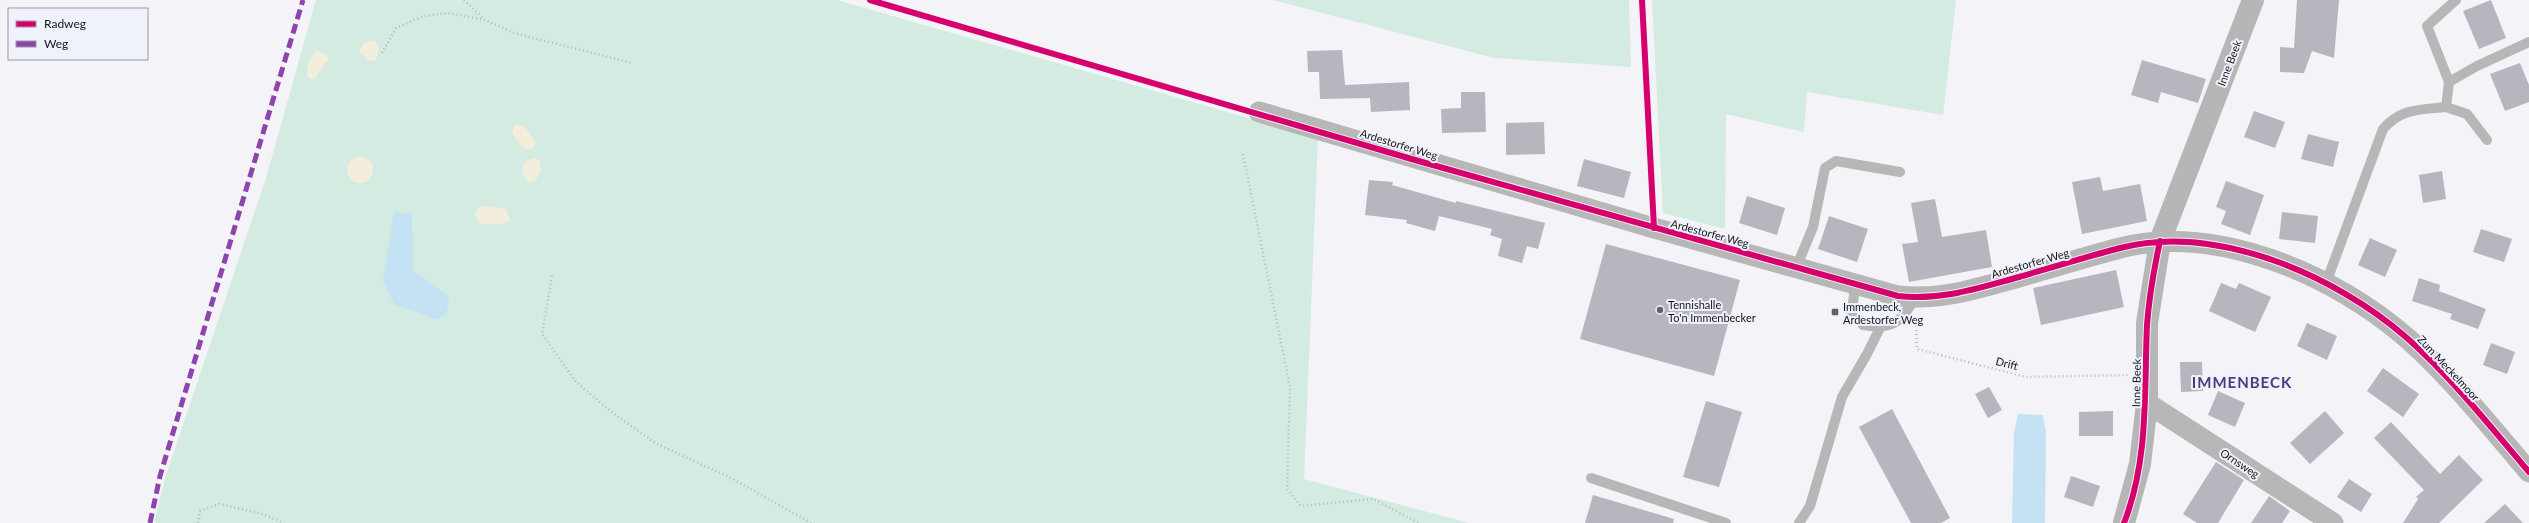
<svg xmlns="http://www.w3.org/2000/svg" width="2529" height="523" viewBox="0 0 2529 523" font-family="Lato,sans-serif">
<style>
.green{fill:#d4ebe1}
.sand{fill:#f3eedb}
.water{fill:#c4e2f3}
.building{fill:#b9b5be}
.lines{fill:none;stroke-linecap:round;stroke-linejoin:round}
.path{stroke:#b8b8bb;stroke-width:2.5;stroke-dasharray:1 3;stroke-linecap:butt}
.lane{stroke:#b7b7b7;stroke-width:10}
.street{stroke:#b7b7b7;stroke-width:21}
.secondary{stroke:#b7b6b7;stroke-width:22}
.quiet{stroke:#8e44ad;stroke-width:5;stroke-dasharray:10 5;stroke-linecap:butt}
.cycleway-casing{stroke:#f0f2fb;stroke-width:8}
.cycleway{stroke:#d6006c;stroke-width:6}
.poi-dot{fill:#636367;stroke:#f0f2fb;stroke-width:1.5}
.labels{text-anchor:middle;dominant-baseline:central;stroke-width:4;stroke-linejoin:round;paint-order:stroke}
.street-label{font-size:11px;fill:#151619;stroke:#f0f2fb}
.poi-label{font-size:11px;fill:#151619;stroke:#f0f2fb;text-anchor:start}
.district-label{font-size:15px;font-weight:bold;letter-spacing:1px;fill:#473e7b;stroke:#f0f2fb}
</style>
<rect width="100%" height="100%" fill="#f3f3f8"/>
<path class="green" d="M316 0H837L1318 138 1304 479 1469 523H154L165 478 266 178Z
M1273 0H1629L1631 67 1494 58Z
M1652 0H1956L1943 115 1807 92 1804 132 1726 114 1725 229 1663 213Z"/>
<path class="sand" d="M374 40 379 46 376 61 367 60 359 51 363 44Z
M317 51 325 54 328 59 314 80 308 78C305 68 310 57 317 51Z
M518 124C529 127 529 135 536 143L532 149 523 148 512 133 514 126Z
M347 170a13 13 0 1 1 26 0a13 13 0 1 1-26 0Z
M534 158 540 161 541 172 534 182H528C521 174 520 168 528 160Z
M480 206 506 209 510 220 503 224H480L475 214Z"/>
<path class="water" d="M394 211 412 214 413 270 449 297 447 312 437 320 394 304 383 280Z
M2018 414 2043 415 2046 433 2045 523H2012L2014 433Z"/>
<path class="building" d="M2297 0H2339L2334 58 2312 51 2304 73 2280 72V47L2294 48Z
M2491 0 2506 38 2479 49 2463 11Z
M1342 50 1345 85 1409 82 1410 110 1371 112 1370 98 1320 99 1319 72H1308L1307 51Z
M2142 60 2206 79 2198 103 2161 92 2158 103 2131 95Z
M2520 63 2529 85V102L2505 111 2490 74Z
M1461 92H1485L1486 132 1442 133 1441 109 1461 108Z
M2254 111 2285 122 2275 148 2244 137Z
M1544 122 1545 154 1506 155V123Z
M2308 134 2339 142 2333 167 2301 159Z
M1584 159 1631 172 1624 198 1577 186Z
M2442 171 2446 199 2423 203 2419 175Z
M2100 177 2103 191 2140 184 2147 221 2082 234 2072 182Z
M1369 180 1393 182 1392 185 1456 203V201L1545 223 1538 249 1527 246 1522 263 1498 256 1502 239 1490 235 1492 229 1439 216 1435 231 1406 223 1407 220 1365 215Z
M2226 181 2264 195 2250 235 2221 224 2226 211 2216 207Z
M1747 196 1785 208 1777 235 1739 223Z
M1935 199 1942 237 1986 230 1992 267 1909 282 1902 244 1918 242 1911 203Z
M2282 212 2318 216 2315 243 2279 239Z
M1829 216 1868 229 1857 262 1818 249Z
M2481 229 2512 239 2504 262 2473 252Z
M2370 238 2397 250 2385 277 2358 265Z
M1606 244 1740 280 1714 376 1580 339Z
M2116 270 2124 307 2041 325 2033 288Z
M2419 278 2440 285 2439 291 2486 309 2478 329 2450 319 2452 314 2412 301Z
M2221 283 2236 289 2239 283 2271 297 2255 332 2209 311Z
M2307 323 2337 336 2327 360 2297 346Z
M2491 343 2515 352 2507 374 2483 365Z
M2180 362H2202L2203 391 2181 392Z
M2383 368 2419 394 2403 417 2367 391Z
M1989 387 2002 410 1988 418 1975 394Z
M2218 391 2245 403 2235 427 2208 415Z
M1706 401 1742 412 1719 487 1683 477Z
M1892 409 1950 518 1941 523H1911L1859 427Z
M2113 411V436H2079V412Z
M2325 411 2344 433 2310 464 2290 443Z
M2391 422 2440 474 2459 455 2483 480 2439 523H2403L2418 499 2416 497 2424 490 2374 438Z
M2216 462 2244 480 2218 523H2197L2183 514Z
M2071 476 2100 486 2093 507 2064 497Z
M2349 479 2372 494 2361 512 2337 497Z
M1593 495 1674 519 1673 523H1585Z
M2269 496 2290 511 2282 523H2251Z
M2505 504 2523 523H2484Z"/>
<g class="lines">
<path class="path" d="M464 0 484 19
M382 53 396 28 423 16 448 13 485 20 514 33 632 63
M1243 154 1290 387 1287 489 1301 506 1373 499 1419 523
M552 276 542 334 576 382 614 414 657 444 729 477 811 523
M1916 322 1917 349 2026 377 2128 375
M198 523 200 511 219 504 260 513 284 523"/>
<path class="lane" d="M2449 82 2427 26 2456 0
M2487 140 2467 114 2446 107 2449 82 2477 66 2529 42
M1796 268 1813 227 1825 168 1836 161 1900 172
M2326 283 2383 129C2402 108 2419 110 2446 107
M1855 286 1852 312 1863 325C1893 330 1900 323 1915 298
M1591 478 1726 523
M1799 523 1810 506 1842 397 1867 354 1880 328"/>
<path class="street" d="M1259 112 1654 228 1898 296C1941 301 1978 288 2019 277 2053 267 2086 257 2120 248 2216 223 2335 275 2407 338 2452 378 2490 426 2529 472
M2147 403 2333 523"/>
<path class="secondary" d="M2124 523 2140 464 2147 403V323L2160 241 2253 0"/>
<path class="quiet" d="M150 523 160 476 303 0"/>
<g class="cycleway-casing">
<path id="cycleway" d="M870 0 1415 160 1898 296C1941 301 1978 288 2019 277 2053 267 2086 257 2120 248 2216 223 2335 275 2407 338 2452 378 2490 426 2529 472
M1642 0 1654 228
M2124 523C2149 459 2144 392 2147 325 2149 297 2154 269 2160 241"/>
</g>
<use href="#cycleway" class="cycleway"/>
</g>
<g class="poi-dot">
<circle cx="1660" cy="310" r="4"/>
<rect x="1831" y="308" width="8" height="8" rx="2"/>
</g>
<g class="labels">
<g class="street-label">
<text transform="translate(2229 63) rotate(-69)">Inne Beek</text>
<text transform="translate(1399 144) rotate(17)">Ardestorfer Weg</text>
<text transform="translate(1710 233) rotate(15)">Ardestorfer Weg</text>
<text transform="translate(2030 263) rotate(-16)">Ardestorfer Weg</text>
<text transform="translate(2007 363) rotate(14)">Drift</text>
<text transform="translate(2449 368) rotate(47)">Zum Meckelmoor</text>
<text transform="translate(2136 383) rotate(-89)">Inne Beek</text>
<text transform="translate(2240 463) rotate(33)">Ornsweg</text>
</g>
<g class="poi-label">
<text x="1668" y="304">Tennishalle<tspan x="1668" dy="13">To'n Immenbecker</tspan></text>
<text x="1843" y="306">Immenbeck,<tspan x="1843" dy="13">Ardestorfer Weg</tspan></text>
</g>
<g class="district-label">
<text x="2242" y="382">IMMENBECK</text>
</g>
</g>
<rect x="8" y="8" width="140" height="52" fill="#f0f2fb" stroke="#989aa1"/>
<rect x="16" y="21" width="20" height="6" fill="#d6006c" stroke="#989aa1"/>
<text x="44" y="28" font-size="12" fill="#151619">Radweg</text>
<rect x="16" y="41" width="20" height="6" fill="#8e44ad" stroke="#989aa1"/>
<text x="44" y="48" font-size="12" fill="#151619">Weg</text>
</svg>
